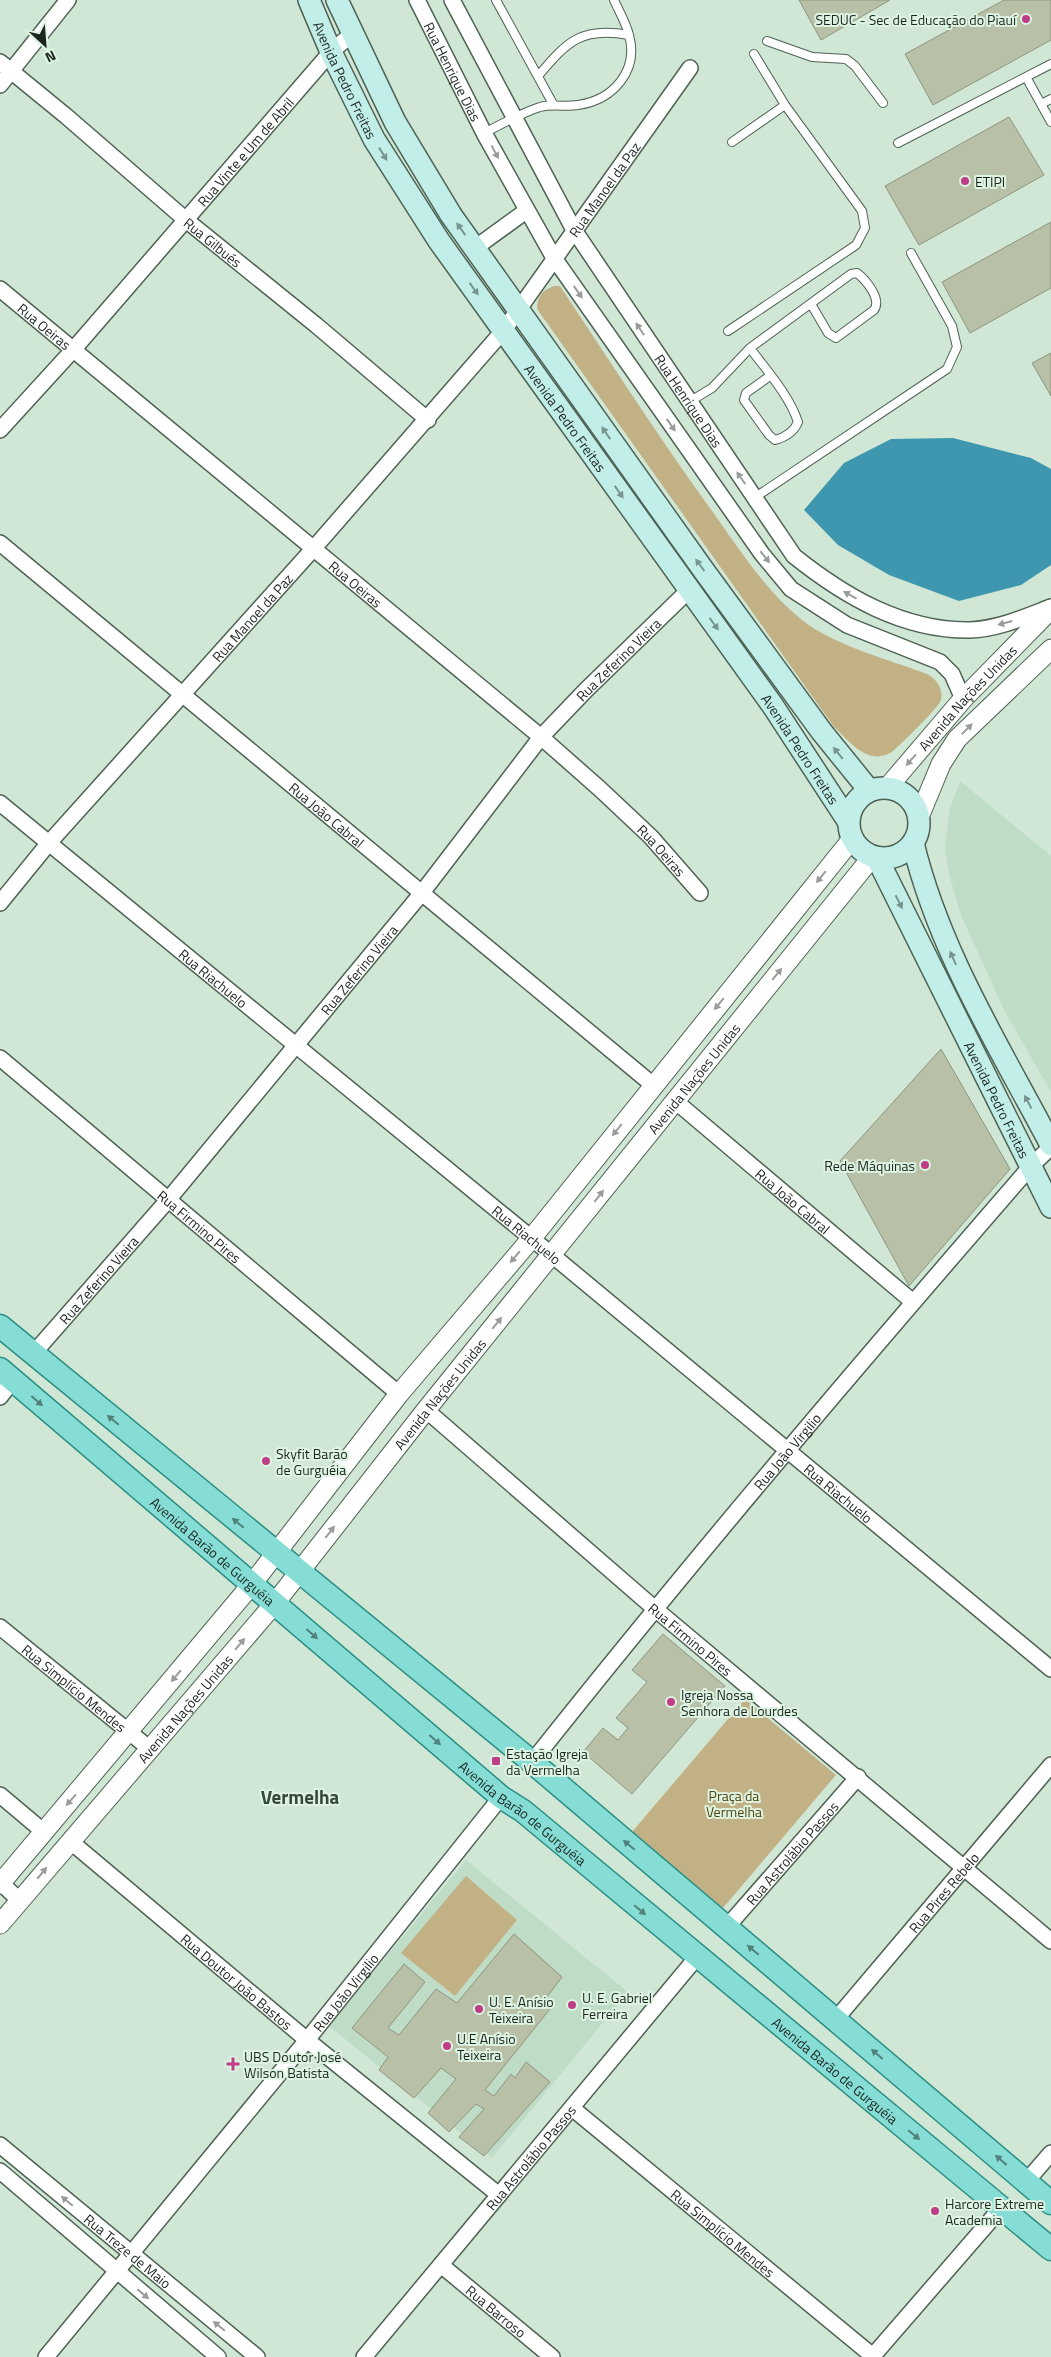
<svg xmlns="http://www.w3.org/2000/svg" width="1051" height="2357" viewBox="0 0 1051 2357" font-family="'Titillium Web',sans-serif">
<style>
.built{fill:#bfdcc7}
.green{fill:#c3b186}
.water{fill:#3e97af}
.building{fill:#b9c0a8;stroke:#8f957f}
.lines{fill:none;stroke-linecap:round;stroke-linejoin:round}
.service-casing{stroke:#4e6253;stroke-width:10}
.minor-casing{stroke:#4e6253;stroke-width:18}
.tertiary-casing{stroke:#4e6253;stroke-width:21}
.secondary-casing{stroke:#4e6253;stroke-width:24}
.primary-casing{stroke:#2b8e83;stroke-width:25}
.service{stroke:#fff;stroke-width:8}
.minor{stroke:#fff;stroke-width:15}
.tertiary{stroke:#fff;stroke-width:19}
.secondary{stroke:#c2eeea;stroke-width:21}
.primary{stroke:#85ddd5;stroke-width:22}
.oneway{fill:#999d9a}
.oneway2{fill:#77948f}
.oneway3{fill:#50817a}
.poi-dot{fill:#be3d87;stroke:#def4e3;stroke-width:2}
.labels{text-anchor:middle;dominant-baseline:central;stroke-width:4;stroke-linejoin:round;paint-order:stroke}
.poi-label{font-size:14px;fill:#1c251f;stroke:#def4e3;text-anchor:start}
.street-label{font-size:14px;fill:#1c251f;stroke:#def4e3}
.park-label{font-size:14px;fill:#56430d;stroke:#def4e3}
.district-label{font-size:19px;font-weight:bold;fill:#36493b;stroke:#def4e3}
</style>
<rect width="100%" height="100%" fill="#d0e7d6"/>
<path class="built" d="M960 781 1051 856V1092L1004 1010 961 915 949 874 945 849 949 811Z
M466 1860 628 1992 492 2158 329 2026Z"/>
<path class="green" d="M554 286H560C611 363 661 441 715 515 741 552 767 592 802 620 835 646 888 659 927 674 937 679 945 691 940 702 936 710 899 746 892 752 885 756 877 758 869 755 856 751 844 736 834 727L537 309C537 297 542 290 554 286Z
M745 1699 836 1775 723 1908 632 1832Z
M466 1876 517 1920 455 1996 401 1953Z"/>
<path class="water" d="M953 438 1031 458 1051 469V565L1021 585 959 601 889 575 838 545 804 510 844 463 891 439Z"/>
<path class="building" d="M799 0H890L821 40Z
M1004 0H1051V40L933 105 905 54Z
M1009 117 1044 175 919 245 885 186Z
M1051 222V288L970 333 942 282Z
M1051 353V396L1032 363Z
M941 1049 1010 1169 909 1286 840 1161Z
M663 1634 725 1686 632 1794 583 1752 603 1728 618 1740 628 1728 616 1718 647 1682 632 1670Z
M514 1934 562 1977 546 1998 554 2004 485 2090 494 2096 511 2074 515 2078 526 2062 550 2082 484 2156 459 2137 484 2109 476 2104 449 2132 428 2113 456 2079 441 2068 414 2098 379 2070 388 2057 352 2028 404 1964 425 1982 388 2028 399 2035 436 1989 457 2003Z"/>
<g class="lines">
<g class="service-casing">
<path id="service" d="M496 0 553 104
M767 41 812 57 846 59 855 66 883 103
M538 76C567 42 581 26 629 35
M1026 77 1051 122
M1041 104 1051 99
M484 133C502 124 521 113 540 107 553 104 565 107 578 105 613 100 639 71 629 35 626 23 619 11 614 0
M732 142 785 105 754 54
M898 143 1051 64
M728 331 856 245 865 228 862 211 785 105
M750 348C767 371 789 395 798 422 794 432 786 437 775 440L769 435 744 400 746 393 770 376
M689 402 712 388 750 348 851 274 857 273C866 280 882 299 874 310L836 338 828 333 811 304
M754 498 947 369 957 347 952 326 911 253"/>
</g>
<g class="minor-casing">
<g id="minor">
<path id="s1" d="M417 0 484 133 554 258 762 554 791 589 847 625 940 662 952 674 963 699"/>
<path id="s2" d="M452 0 574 230 794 556C844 596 903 631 970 630 998 629 1025 617 1051 607"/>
<path id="s3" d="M0 62 66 116 186 220 316 325 428 420"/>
<path d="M0 85 68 0"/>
<path d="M475 248 526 211"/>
<path id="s4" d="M0 289 541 737 600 789 651 837 700 893"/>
<path id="s5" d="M0 430 73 350 331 52 354 32"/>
<path id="s6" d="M0 543 653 1085"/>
<path id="s7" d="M0 803 552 1255 1051 1669"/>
<path id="s8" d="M0 903 48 844 314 548 504 330 690 68"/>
<path id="s9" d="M0 1058 399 1394"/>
<path id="s10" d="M674 1100 913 1302"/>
<path id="s11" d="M33 1354 168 1200 421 894 541 737 586 690 689 590"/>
<path d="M0 1397 13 1380"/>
<path id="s12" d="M426 1410 654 1608 1051 1941"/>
<path id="s13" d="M0 1627 150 1749"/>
<path id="s14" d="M532 1762C693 1559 861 1362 1031 1166L1051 1147"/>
<path d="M0 1795 44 1832"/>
<path id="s15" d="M70 1841 307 2040 499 2195"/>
<path d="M0 1882 19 1900"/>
<path id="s16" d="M726 1928 858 1777"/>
<path id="s17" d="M836 2019 1051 1765"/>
<path id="s18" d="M572 2108 874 2357"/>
<path id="s19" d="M0 2145 257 2357"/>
<path d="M0 2171 218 2357"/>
<path d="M1026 2182 1051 2153"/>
<path id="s20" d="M441 2265 552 2357"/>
<path id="s21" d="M46 2357 307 2040 501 1797"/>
<path id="s22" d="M364 2357 697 1957"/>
<path d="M872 2357 1002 2207"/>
</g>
</g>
<g class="tertiary-casing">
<g id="tertiary">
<path id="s23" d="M887 788 963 699 1051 609"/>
<path d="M919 817 941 764 957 739 1051 649"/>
<path d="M0 1884 252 1584 399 1394 531 1239 852 839"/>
<path id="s24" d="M0 1924 275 1603 426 1410 872 857"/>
</g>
</g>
<g class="secondary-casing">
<g id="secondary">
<path id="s25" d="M309 0 331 52 374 139 439 241 773 706 848 821"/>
<path d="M337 0 395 122 451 215 702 568 822 732 869 790"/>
<circle cx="884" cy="823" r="35"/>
<path d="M913 843C939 951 1000 1048 1051 1145"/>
<path id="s26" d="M877 858 1051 1207"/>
</g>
</g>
<g class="primary-casing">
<g id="primary">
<path d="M0 1326 532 1762 1051 2203"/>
<path id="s27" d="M0 1369 501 1797 523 1811 1051 2249"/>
</g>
</g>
<use href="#service" class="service"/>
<use href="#minor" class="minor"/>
<use href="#tertiary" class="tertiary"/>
<use href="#secondary" class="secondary"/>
<use href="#primary" class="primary"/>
</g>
<defs><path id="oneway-solid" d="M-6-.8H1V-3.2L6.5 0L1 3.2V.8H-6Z" transform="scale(1.25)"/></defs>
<g class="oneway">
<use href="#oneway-solid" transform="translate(495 152) rotate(62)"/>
<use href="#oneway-solid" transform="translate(578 292) rotate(55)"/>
<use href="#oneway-solid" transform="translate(640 329) rotate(-124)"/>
<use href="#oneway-solid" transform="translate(671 425) rotate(55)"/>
<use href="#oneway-solid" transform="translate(741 478) rotate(-125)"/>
<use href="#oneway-solid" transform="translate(765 557) rotate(51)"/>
<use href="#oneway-solid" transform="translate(850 595) rotate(-151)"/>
<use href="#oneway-solid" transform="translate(1005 623) rotate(165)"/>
<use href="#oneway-solid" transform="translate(967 729) rotate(-45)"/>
<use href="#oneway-solid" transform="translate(911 760) rotate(131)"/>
<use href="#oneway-solid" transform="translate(821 877) rotate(129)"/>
<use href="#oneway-solid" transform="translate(777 974) rotate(-51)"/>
<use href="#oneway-solid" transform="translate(719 1004) rotate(129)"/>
<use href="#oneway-solid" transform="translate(617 1130) rotate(129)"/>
<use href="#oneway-solid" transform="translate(599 1196) rotate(-52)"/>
<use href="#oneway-solid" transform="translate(515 1257) rotate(130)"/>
<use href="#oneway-solid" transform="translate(497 1323) rotate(-51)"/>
<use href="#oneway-solid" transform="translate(330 1532) rotate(-52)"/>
<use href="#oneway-solid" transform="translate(240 1644) rotate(-50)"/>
<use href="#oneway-solid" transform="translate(176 1676) rotate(130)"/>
<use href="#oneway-solid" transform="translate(71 1800) rotate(131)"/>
<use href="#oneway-solid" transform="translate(42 1873) rotate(-50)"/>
<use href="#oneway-solid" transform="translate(67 2201) rotate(-140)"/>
<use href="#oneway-solid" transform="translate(143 2294) rotate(40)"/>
<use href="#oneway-solid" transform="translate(219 2326) rotate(-141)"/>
</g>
<g class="oneway2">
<use href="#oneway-solid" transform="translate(383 154) rotate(58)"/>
<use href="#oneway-solid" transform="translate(461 229) rotate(-125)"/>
<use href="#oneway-solid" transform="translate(474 289) rotate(54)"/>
<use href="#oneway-solid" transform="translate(606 433) rotate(-125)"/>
<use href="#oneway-solid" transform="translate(619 492) rotate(55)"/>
<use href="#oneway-solid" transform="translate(700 565) rotate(-126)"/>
<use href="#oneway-solid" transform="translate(714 624) rotate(54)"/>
<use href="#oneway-solid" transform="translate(838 753) rotate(-129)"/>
<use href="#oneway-solid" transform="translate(899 902) rotate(63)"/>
<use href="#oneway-solid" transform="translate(953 958) rotate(-114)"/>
<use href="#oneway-solid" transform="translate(1028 1102) rotate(-118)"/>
</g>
<g class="oneway3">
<use href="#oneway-solid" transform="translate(37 1401) rotate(41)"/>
<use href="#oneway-solid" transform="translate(113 1420) rotate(-140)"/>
<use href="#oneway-solid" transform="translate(238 1523) rotate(-140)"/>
<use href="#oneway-solid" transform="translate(312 1634) rotate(41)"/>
<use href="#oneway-solid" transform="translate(435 1740) rotate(41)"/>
<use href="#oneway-solid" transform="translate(629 1845) rotate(-140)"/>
<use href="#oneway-solid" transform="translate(640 1910) rotate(40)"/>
<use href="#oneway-solid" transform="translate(753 1950) rotate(-140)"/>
<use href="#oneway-solid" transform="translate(877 2054) rotate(-139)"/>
<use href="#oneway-solid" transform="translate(914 2135) rotate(39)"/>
<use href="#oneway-solid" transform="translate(1001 2160) rotate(-139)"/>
</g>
<g class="poi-dot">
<circle cx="1026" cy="19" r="5"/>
<circle cx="965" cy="181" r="5"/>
<circle cx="925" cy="1165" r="5"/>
<circle cx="266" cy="1461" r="5"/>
<circle cx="671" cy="1702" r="5"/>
<rect x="491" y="1756" width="10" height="10" rx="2.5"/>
<circle cx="572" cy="2005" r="5"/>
<circle cx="479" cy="2009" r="5"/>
<circle cx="447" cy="2046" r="5"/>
<path d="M230.5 2056.5h5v5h5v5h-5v5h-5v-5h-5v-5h5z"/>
<circle cx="935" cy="2211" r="5"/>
</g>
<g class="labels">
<g class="poi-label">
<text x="1016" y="19" text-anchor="end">SEDUC - Sec de Educação do Piauí</text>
<text x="975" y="181">ETIPI</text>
<text x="915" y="1165" text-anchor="end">Rede Máquinas</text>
<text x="276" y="1453">Skyfit Barão<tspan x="276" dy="16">de Gurguéia</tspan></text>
<text x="681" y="1694">Igreja Nossa<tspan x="681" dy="16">Senhora de Lourdes</tspan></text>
<text x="506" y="1753">Estação Igreja<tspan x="506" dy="16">da Vermelha</tspan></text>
<text x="582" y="1997">U. E. Gabriel<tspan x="582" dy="16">Ferreira</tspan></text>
<text x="489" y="2001">U. E. Anísio<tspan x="489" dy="16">Teixeira</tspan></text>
<text x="457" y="2038">U.E Anísio<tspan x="457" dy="16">Teixeira</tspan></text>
<text x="244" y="2056">UBS Doutor José<tspan x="244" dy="16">Wilson Batista</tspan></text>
<text x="945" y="2203">Harcore Extreme<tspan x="945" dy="16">Academia</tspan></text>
</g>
<g class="street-label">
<text stroke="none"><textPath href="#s1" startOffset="80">Rua Henrique Dias</textPath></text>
<text stroke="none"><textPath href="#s25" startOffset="88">Avenida Pedro Freitas</textPath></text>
<text stroke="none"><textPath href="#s5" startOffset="371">Rua Vinte e Um de Abril</textPath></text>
<text stroke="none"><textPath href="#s8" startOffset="936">Rua Manoel da Paz</textPath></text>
<text stroke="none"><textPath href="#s3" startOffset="279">Rua Gilbués</textPath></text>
<text stroke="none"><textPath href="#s4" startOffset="58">Rua Oeiras</textPath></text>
<text stroke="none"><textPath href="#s2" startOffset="466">Rua Henrique Dias</textPath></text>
<text stroke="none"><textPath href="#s25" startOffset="492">Avenida Pedro Freitas</textPath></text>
<text stroke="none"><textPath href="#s4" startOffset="462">Rua Oeiras</textPath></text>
<text stroke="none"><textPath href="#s8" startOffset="381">Rua Manoel da Paz</textPath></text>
<text stroke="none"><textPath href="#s11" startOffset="909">Rua Zeferino Vieira</textPath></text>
<text stroke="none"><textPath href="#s23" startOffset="121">Avenida Nações Unidas</textPath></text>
<text stroke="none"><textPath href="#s25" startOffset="898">Avenida Pedro Freitas</textPath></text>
<text stroke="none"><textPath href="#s6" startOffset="425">Rua João Cabral</textPath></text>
<text stroke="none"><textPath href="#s4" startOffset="868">Rua Oeiras</textPath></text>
<text stroke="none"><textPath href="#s11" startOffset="504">Rua Zeferino Vieira</textPath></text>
<text stroke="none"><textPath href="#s7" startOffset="276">Rua Riachuelo</textPath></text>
<text stroke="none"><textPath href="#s24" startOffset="1094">Avenida Nações Unidas</textPath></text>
<text stroke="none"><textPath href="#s26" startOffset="270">Avenida Pedro Freitas</textPath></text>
<text stroke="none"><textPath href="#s10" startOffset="156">Rua João Cabral</textPath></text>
<text stroke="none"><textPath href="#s9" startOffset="261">Rua Firmino Pires</textPath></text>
<text stroke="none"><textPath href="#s7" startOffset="681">Rua Riachuelo</textPath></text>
<text stroke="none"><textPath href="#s11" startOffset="99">Rua Zeferino Vieira</textPath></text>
<text stroke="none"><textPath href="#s24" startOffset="689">Avenida Nações Unidas</textPath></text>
<text stroke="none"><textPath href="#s14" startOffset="402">Rua João Virgilio</textPath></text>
<text stroke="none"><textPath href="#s7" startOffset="1086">Rua Riachuelo</textPath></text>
<text stroke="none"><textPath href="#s27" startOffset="280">Avenida Barão de Gurguéia</textPath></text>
<text stroke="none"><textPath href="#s12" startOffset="350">Rua Firmino Pires</textPath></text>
<text stroke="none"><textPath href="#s13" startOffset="96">Rua Simplício Mendes</textPath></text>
<text stroke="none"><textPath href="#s24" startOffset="284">Avenida Nações Unidas</textPath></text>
<text stroke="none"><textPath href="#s27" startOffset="686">Avenida Barão de Gurguéia</textPath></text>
<text stroke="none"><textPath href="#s16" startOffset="100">Rua Astrolábio Passos</textPath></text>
<text stroke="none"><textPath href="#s17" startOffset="166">Rua Pires Rebelo</textPath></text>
<text stroke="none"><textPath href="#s15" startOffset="218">Rua Doutor João Bastos</textPath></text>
<text stroke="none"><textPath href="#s21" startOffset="472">Rua João Virgilio</textPath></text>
<text stroke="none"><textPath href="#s27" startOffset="1091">Avenida Barão de Gurguéia</textPath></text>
<text stroke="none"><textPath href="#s22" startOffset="260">Rua Astrolábio Passos</textPath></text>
<text stroke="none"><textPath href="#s18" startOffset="196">Rua Simplício Mendes</textPath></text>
<text stroke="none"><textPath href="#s19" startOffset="166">Rua Treze de Maio</textPath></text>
<text stroke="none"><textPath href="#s20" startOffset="72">Rua Barroso</textPath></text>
</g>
<g class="park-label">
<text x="734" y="1795">Praça da<tspan x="734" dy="16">Vermelha</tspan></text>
</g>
<g class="district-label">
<text x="300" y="1796">Vermelha</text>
</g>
</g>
<g transform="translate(45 45) rotate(154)" stroke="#def4e3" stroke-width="4" paint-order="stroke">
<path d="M0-4L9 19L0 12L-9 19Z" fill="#1c251f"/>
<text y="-8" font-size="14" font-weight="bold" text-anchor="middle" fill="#1c251f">N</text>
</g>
</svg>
